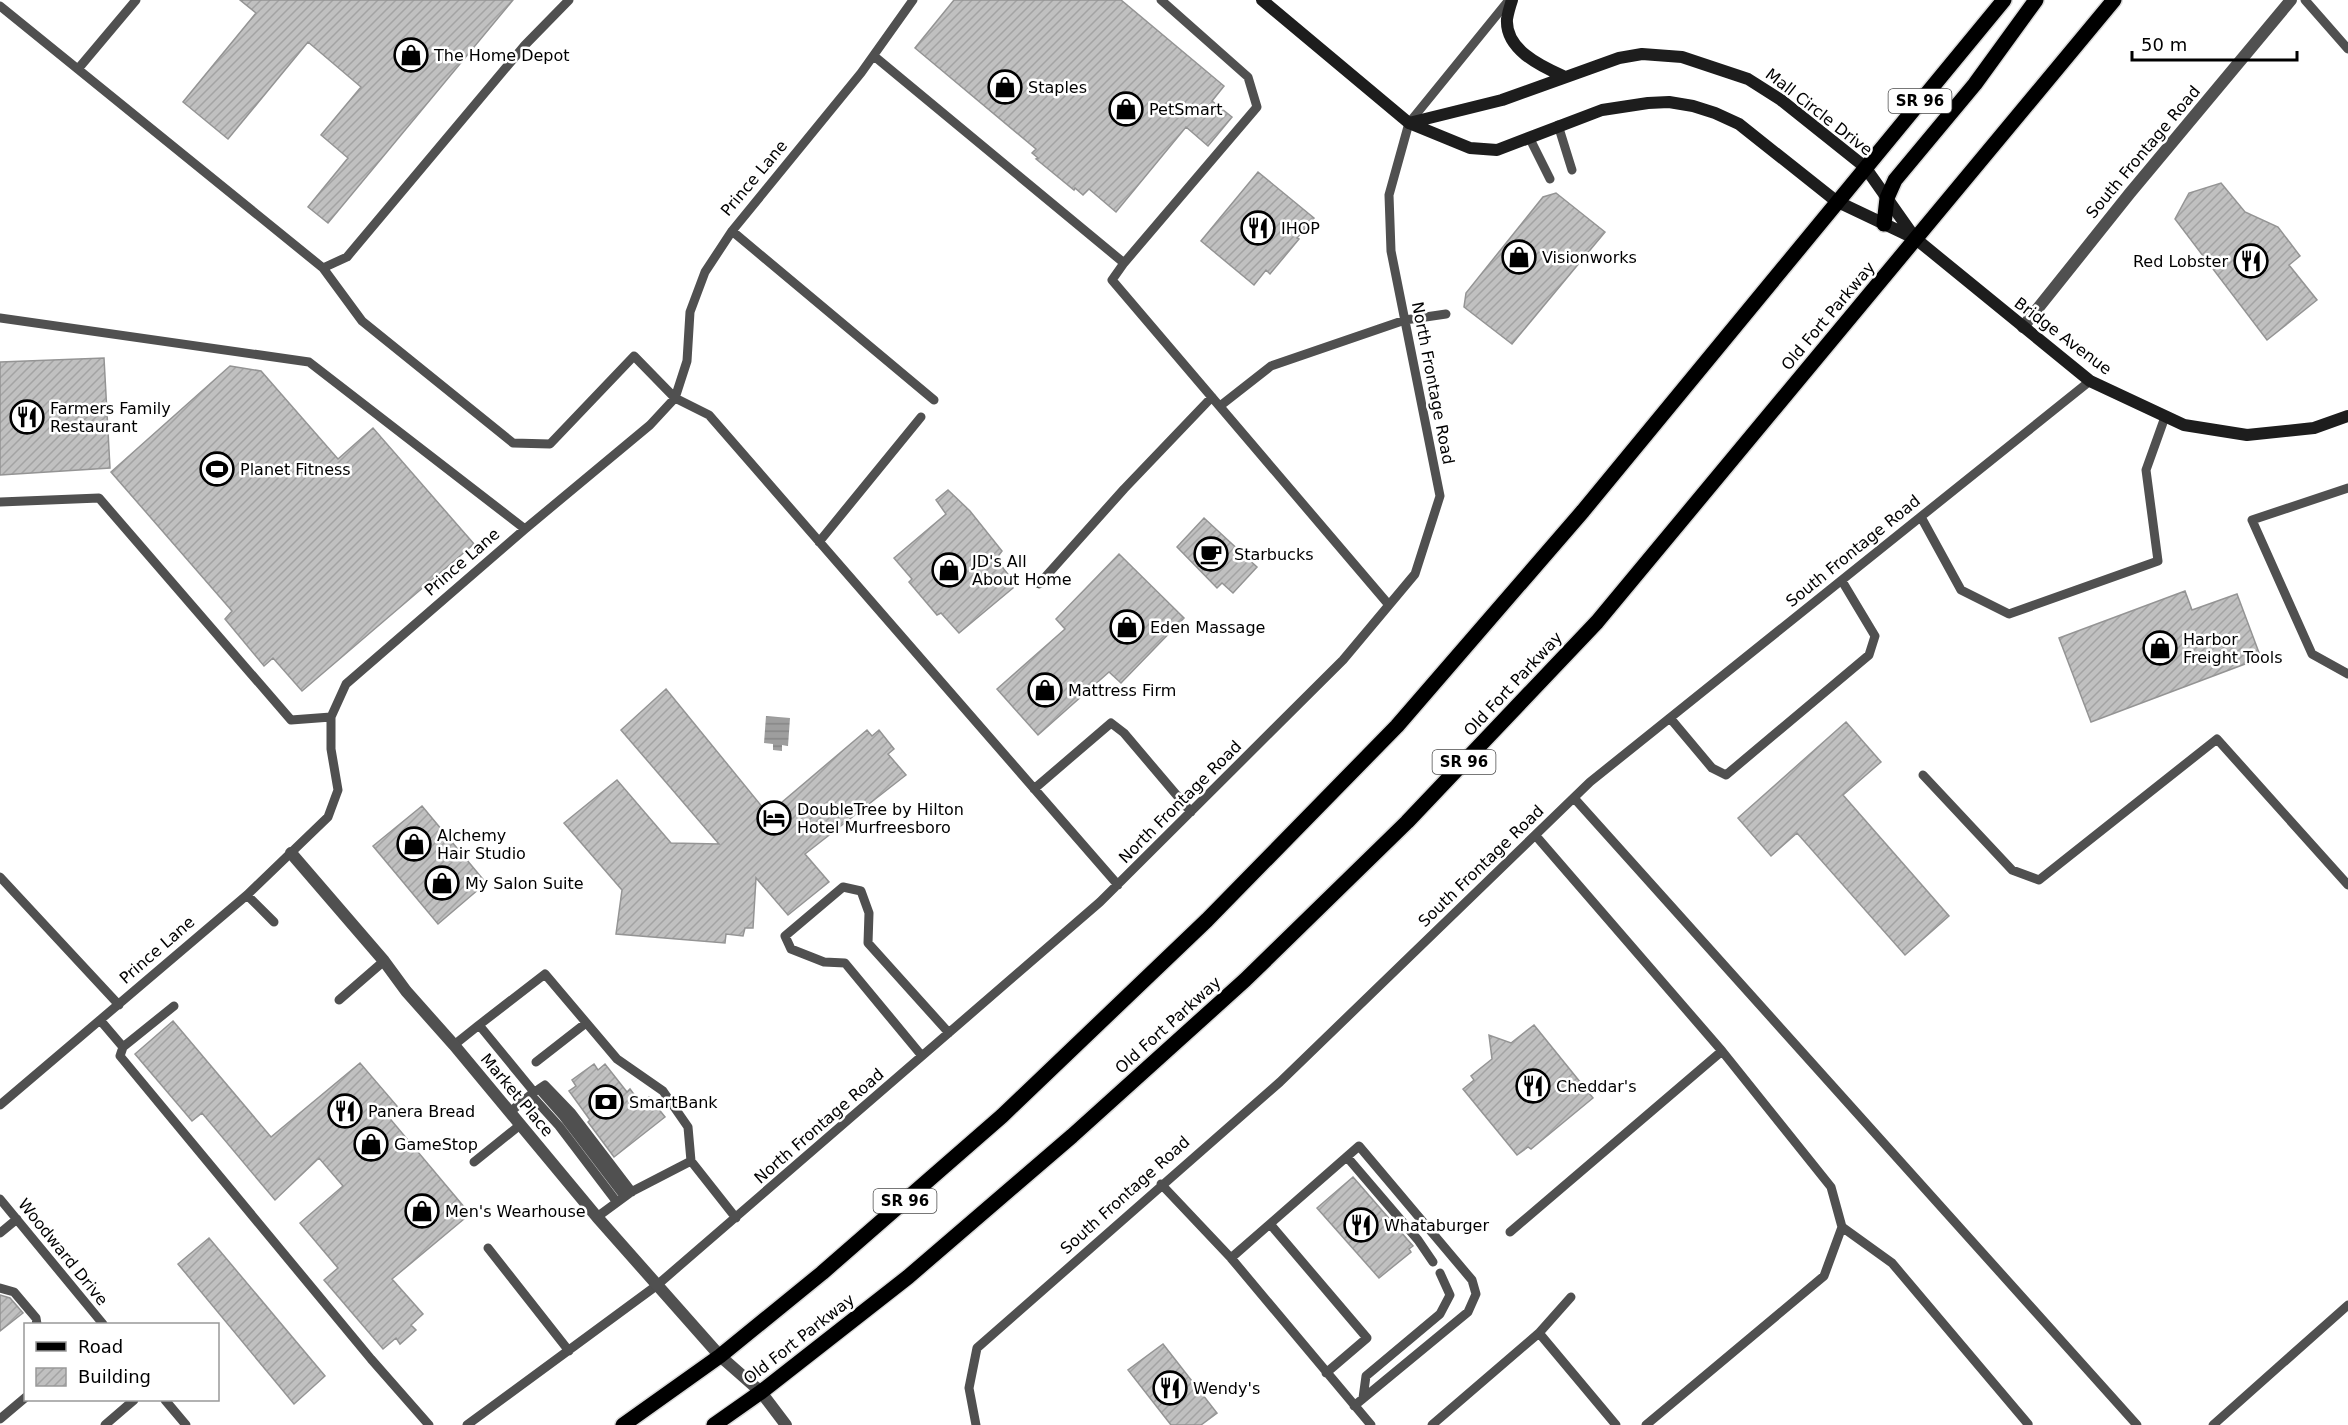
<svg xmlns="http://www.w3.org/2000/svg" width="2348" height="1425" viewBox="0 0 2348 1425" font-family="'DejaVu Sans',sans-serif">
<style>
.water{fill:url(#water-rules)}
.building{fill:url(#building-hatch);stroke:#949494;stroke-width:1.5}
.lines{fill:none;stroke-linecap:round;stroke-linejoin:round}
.primary-casing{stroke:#dbdbdb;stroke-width:18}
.lane{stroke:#505050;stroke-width:9}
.street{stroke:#505050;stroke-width:12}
.secondary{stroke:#1d1d1d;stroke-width:12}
.primary{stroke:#000;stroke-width:15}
.labels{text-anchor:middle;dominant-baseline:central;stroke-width:5;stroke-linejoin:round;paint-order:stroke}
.shield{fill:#fff;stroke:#4c4c4c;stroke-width:1.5}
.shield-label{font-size:15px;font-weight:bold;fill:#000}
.poi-label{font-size:16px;fill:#000;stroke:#fff;text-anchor:start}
.street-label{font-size:16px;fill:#000;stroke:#fff}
</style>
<defs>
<pattern id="water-rules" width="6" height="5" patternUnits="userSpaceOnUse" patternTransform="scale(1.5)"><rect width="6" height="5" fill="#9e9e9e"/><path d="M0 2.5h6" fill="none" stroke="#868686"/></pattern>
<pattern id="building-hatch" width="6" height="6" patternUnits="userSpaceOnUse" patternTransform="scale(1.5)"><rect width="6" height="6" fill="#c0c0c0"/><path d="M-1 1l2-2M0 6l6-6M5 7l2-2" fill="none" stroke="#a3a3a3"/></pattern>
</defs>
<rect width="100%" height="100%" fill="#fff"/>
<path class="water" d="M766 716 790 718 788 746 782 745V751L773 750V744L764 743Z"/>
<path class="building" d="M240 0H513L328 223 308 207 348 158 321 135 361 87 308 42 228 139 183 102 256 13Z
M954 0H1121L1224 86 1212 101 1232 117 1208 146 1186 127 1116 212 1089 189 1083 195 1075 188 1074 190 1036 159 1038 158 1032 153 1036 149 915 48Z
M1258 172 1314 218 1297 238 1299 239 1270 274 1266 270 1254 285 1201 241Z
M2221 183 2245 212 2278 227 2300 256 2289 265 2317 300 2267 340 2175 219 2189 193Z
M1556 193 1605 232 1512 344 1464 307 1466 293 1543 197Z
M104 358 110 468 0 475V362Z
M230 366 261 371 338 459 373 428 474 544 302 691 273 658 264 666 225 619 232 611 111 472Z
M948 490 970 511 1002 551 996 559 1011 578 1007 581 1013 588 959 633 941 613 937 615 909 582 912 579 894 558 946 514 936 500Z
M1204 518 1257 567 1233 593 1222 583 1217 588 1177 547Z
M1119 554 1184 618 1121 683 1109 672 1038 735 997 689 1065 629 1056 619Z
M2185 591 2192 610 2237 594 2261 658 2091 722 2059 638Z
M666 689 768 814 867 730 872 736 879 730 894 749 888 754 906 775 805 854 829 882 788 915 756 878 753 928H745L743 936 726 934 725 943 616 934 622 890 564 823 617 780 671 843 719 844 621 730Z
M1846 722 1881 762 1843 795 1949 916 1905 955 1797 833 1771 856 1738 818Z
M422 806 486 883 438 924 373 846Z
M173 1021 271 1137 360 1063 397 1106 386 1114 470 1214 392 1279 423 1314 411 1325 416 1330 400 1344 396 1338 383 1349 324 1280 338 1268 300 1223 343 1186 319 1158 275 1200 202 1113 192 1121 135 1054Z
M1534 1025 1593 1098 1531 1149 1528 1147 1517 1155 1463 1089 1474 1080 1471 1076 1492 1059 1489 1035 1511 1043Z
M594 1064 598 1070 605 1064 627 1092 630 1089 641 1104 649 1097 665 1117 614 1157 588 1122 590 1120 569 1091 576 1086 572 1080Z
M1353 1177 1413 1246 1409 1249 1411 1252 1379 1278 1317 1208Z
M209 1238 325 1376 294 1404 178 1264Z
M0 1295 10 1298 23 1313 0 1331Z
M1163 1344 1217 1413 1201 1425H1171L1128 1370Z"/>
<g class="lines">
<g class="primary-casing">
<path id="primary" d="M1884 224 1887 198 1895 180 1975 84 2036 0
M623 1425 720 1356 822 1273 1002 1116 1207 920 1397 726 1583 511 2004 0
M714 1425 761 1392 908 1277 1072 1136 1245 980 1407 822 1597 622 2114 0"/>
</g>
<path class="lane" d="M1161 0 1248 77 1257 107 1124 263 1112 280 1389 605
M2305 0 2348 49
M0 6 323 268 362 321 513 443 550 444 634 356 675 398 709 415 1118 885
M874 56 1124 263
M78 69 136 0
M1558 125 1572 170
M1529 137 1550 179
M732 231 934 400
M323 268 347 257 525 45 569 0
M0 318 309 362 525 529
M1220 406 1271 366 1405 320 1446 314
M2348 488 2252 520 2312 654 2348 674
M0 502 99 498 291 720 331 717
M1921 517 1961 590 2009 614 2158 561 2146 470 2165 417
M819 542 921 417
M1039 584 1124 489 1212 397
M1670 718 1712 768 1726 775 1869 655 1875 636 1842 581
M1923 775 2012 870 2039 880 2217 739 2348 885
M1034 789 1111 723 1124 733 1191 812
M1574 798 2137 1425
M1536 836 1722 1051 1831 1187 1842 1227 1824 1276 1646 1425
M0 877 119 1005
M247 895 274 922
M339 1000 384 961
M100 1020 123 1047 120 1056 371 1359 429 1425
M454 1045 479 1025
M123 1047 174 1006
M922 1056 845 963 824 962 791 949 785 936 843 887 861 891 869 913 868 943 949 1033
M536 1062 586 1023
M539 1089 545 1085 571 1112 632 1192
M534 1092 539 1089 563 1116 624 1196
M531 1095 559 1126 616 1201
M0 1105 247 895 328 817 338 790 331 749V717L346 684 525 529 650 425 675 398 687 361 690 312 705 272 732 231 861 73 913 0
M510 1112 534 1092 479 1025 545 974 617 1059 663 1091 688 1127 691 1161
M1347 1157 1418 1240 1433 1262
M474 1162 520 1125
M1161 1184 1231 1258 1371 1425
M0 1199 103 1324
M597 1217 631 1192 691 1161 736 1218
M1270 1224 1367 1338 1326 1373
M1842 1227 1892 1263 2028 1424 2027 1425
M1510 1232 1722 1051
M0 1233 17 1219
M488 1248 569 1351
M1231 1258 1359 1146 1472 1280 1476 1294 1468 1312 1354 1406
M0 1288 14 1292 36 1318 37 1324
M1539 1333 1571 1297
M1363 1398 1366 1376 1440 1314 1450 1295 1440 1273
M165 1400 186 1425
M0 1419 26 1397
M105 1425 134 1400
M467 1425 656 1286 1100 902 1343 660 1415 574 1440 496 1391 251 1389 195 1409 123 1509 0
M976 1425 969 1388 977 1348 1280 1082 1590 782 2090 381
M1432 1425 1539 1333 1616 1425
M2213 1425 2348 1305"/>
<path class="street" d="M2023 327 2130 193 2291 0
M291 853 384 961 406 991 454 1045 597 1217 720 1356 761 1392 786 1425"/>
<path class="secondary" d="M1262 0 1409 123 1470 148 1497 150 1602 110 1648 103 1669 102 1693 106 1715 113 1739 124 1836 201 1916 239 2090 381 2184 425 2247 435 2314 428 2348 416
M1512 0C1510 6 1508 13 1507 19 1505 49 1540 66 1563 76
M1409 123 1502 100 1619 58 1642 54 1682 57 1748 79 1781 100 1865 167 1915 238"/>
<use href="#primary" class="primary"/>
</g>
<defs>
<g id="shop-ring" transform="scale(1.725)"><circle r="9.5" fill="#fff" stroke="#000" stroke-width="1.5"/><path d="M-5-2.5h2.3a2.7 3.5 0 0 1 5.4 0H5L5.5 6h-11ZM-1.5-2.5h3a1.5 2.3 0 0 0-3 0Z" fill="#000"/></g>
<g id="restaurant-ring" transform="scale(1.725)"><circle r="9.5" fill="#fff" stroke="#000" stroke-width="1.5"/><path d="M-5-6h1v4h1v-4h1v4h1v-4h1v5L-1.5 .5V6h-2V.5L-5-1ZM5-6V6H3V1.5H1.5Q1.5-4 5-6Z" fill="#000"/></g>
<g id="stadium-ring" transform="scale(1.725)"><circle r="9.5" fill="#fff" stroke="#000" stroke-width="1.5"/><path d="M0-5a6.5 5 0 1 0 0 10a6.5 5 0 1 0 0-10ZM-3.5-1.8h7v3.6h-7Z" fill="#000"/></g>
<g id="cafe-ring" transform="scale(1.725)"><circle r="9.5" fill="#fff" stroke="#000" stroke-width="1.5"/><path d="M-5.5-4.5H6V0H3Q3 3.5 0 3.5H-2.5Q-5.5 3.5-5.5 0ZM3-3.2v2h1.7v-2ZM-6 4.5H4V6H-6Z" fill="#000"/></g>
<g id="hotel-ring" transform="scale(1.725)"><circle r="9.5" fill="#fff" stroke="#000" stroke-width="1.5"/><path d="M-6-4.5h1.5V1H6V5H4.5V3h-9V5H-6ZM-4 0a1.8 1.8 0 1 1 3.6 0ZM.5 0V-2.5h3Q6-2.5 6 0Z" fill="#000"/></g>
<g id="bank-ring" transform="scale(1.725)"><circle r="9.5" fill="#fff" stroke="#000" stroke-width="1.5"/><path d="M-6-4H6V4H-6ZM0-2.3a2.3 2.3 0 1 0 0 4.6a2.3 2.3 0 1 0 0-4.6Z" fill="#000"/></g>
</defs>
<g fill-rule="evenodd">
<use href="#shop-ring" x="411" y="55"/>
<use href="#shop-ring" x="1005" y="87"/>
<use href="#shop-ring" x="1126" y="109"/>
<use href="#restaurant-ring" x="1258" y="228"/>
<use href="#shop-ring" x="1519" y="257"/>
<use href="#restaurant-ring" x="2251" y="261"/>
<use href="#restaurant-ring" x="27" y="417"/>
<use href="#stadium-ring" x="217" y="469"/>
<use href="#cafe-ring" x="1211" y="554"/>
<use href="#shop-ring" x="949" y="570"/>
<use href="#shop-ring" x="1127" y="627"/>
<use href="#shop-ring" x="2160" y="648"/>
<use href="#shop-ring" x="1045" y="690"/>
<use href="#hotel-ring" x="774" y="818"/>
<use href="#shop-ring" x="414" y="844"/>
<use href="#shop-ring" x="442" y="883"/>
<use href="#restaurant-ring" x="1533" y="1086"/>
<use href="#bank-ring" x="606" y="1102"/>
<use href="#restaurant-ring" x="345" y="1111"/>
<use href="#shop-ring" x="371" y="1144"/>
<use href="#shop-ring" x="422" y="1211"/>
<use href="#restaurant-ring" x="1361" y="1225"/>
<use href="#restaurant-ring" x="1170" y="1388"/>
</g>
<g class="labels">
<g class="shield">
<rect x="1888.5" y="89" width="63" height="24" rx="4.5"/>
<rect x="1432.5" y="750" width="63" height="24" rx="4.5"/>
<rect x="873.5" y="1189" width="63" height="24" rx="4.5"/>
</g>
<g class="shield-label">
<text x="1920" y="101">SR 96</text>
<text x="1464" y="762">SR 96</text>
<text x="905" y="1201">SR 96</text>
</g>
<g class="poi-label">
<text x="434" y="55">The Home Depot</text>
<text x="1028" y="87">Staples</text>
<text x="1149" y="109">PetSmart</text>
<text x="1281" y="228">IHOP</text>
<text x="1542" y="257">Visionworks</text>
<text x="2228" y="261" text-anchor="end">Red Lobster</text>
<text x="50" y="408">Farmers Family<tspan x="50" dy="18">Restaurant</tspan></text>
<text x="240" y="469">Planet Fitness</text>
<text x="1234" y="554">Starbucks</text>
<text x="972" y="561">JD's All<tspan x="972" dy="18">About Home</tspan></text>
<text x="1150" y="627">Eden Massage</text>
<text x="2183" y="639">Harbor<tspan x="2183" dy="18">Freight Tools</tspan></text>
<text x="1068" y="690">Mattress Firm</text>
<text x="797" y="809">DoubleTree by Hilton<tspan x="797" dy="18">Hotel Murfreesboro</tspan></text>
<text x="437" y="835">Alchemy<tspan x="437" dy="18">Hair Studio</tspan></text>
<text x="465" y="883">My Salon Suite</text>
<text x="1556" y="1086">Cheddar's</text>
<text x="629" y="1102">SmartBank</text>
<text x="368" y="1111">Panera Bread</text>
<text x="394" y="1144">GameStop</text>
<text x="445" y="1211">Men's Wearhouse</text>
<text x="1384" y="1225">Whataburger</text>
<text x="1193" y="1388">Wendy's</text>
</g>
<g class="street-label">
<text transform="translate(1819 112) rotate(38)">Mall Circle Drive</text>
<text transform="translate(2143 152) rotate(-50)">South Frontage Road</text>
<text transform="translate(754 178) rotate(-50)">Prince Lane</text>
<text transform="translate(1828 316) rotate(-50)">Old Fort Parkway</text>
<text transform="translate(2063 336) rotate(37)">Bridge Avenue</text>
<text transform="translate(1433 383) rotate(79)">North Frontage Road</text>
<text transform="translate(1853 551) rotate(-39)">South Frontage Road</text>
<text transform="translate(462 562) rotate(-41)">Prince Lane</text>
<text transform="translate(1513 684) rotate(-47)">Old Fort Parkway</text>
<text transform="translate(1180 802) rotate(-45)">North Frontage Road</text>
<text transform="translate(1481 866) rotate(-44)">South Frontage Road</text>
<text transform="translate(157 950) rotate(-41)">Prince Lane</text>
<text transform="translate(1168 1025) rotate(-42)">Old Fort Parkway</text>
<text transform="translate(517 1095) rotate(50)">Market Place</text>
<text transform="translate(819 1126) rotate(-41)">North Frontage Road</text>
<text transform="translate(1125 1195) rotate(-42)">South Frontage Road</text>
<text transform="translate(63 1252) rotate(51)">Woodward Drive</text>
<text transform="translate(799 1339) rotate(-38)">Old Fort Parkway</text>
</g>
</g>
<rect x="24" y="1323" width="195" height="78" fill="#ffffff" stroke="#999999" stroke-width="1.5"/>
<rect x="36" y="1342" width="30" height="9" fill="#000000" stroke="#999999" stroke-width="1.5"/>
<text x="78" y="1353" font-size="18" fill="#000000">Road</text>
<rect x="36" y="1368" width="30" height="18" fill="url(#building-hatch)" stroke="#999999" stroke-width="1.5"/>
<text x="78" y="1383" font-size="18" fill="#000000">Building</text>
<path d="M2132 51v9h165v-9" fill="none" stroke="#000000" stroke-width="3"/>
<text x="2141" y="51" font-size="18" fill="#000000" stroke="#ffffff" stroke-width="4.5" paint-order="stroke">50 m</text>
</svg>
